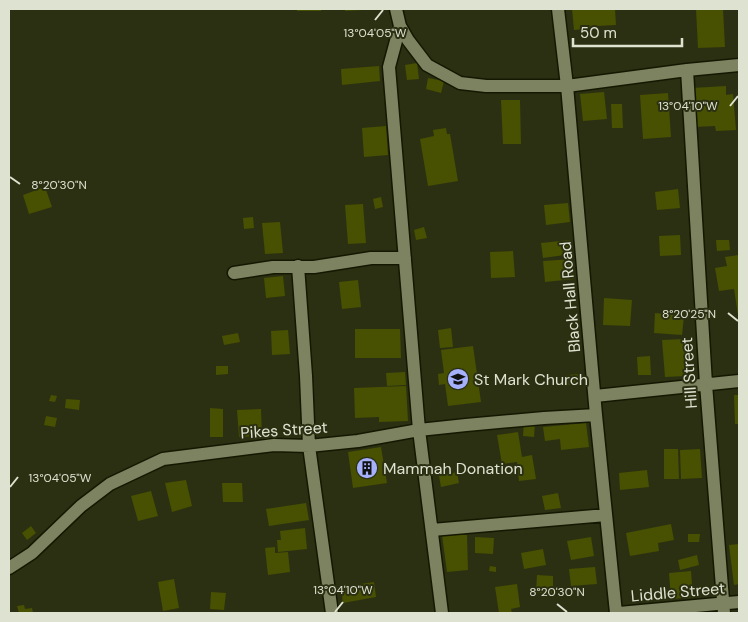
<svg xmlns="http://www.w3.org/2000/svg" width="748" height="622" viewBox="0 0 748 622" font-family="'DM Sans',sans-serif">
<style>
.building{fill:#485001}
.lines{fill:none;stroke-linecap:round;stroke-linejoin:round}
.street-casing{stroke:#151800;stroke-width:15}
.street{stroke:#7d8261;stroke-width:12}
.ticks{fill:none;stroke:#dee2d0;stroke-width:2}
.labels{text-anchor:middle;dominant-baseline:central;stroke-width:4;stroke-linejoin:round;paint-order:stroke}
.street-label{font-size:16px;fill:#dee2d0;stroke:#2c3012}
.poi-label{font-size:16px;fill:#dee2d0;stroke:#2c3012;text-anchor:start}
.ticks-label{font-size:12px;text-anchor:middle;fill:#dee2d0;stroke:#2c3012;stroke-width:4;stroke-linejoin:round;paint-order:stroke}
</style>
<rect width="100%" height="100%" fill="#2c3012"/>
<path class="building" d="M297 9H321V11H297Z
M345 9H363V10L345 11Z
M572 9H615L616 25 598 26V28L574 30Z
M696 9H723L725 47 698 48Z
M417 63 419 79 407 80 405 65Z
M379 66 380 81 342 85 341 69Z
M428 78 444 81 441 93 426 89Z
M726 86V95L733 94 736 130 716 131 715 126 694 127 692 88Z
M604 92 607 119 583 121 580 94Z
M668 93 671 137 643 139 640 95Z
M501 100H520L521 144H503Z
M611 104H622L623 128H612Z
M386 126 388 155 364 157 362 128Z
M446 128 447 134H450L458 181 428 186 420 139 434 136 433 130Z
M45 187 52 207 29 214 23 195Z
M678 189 680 208 657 210 655 192Z
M381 197 383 207 375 209 373 199Z
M568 203 570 222 546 225 544 205Z
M363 204 366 243 348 244 345 205Z
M253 217 254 228 244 229 243 218Z
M280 222 283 253 265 254 262 223Z
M424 227 427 238 416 240 414 230Z
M680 235 681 255 660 256 659 236Z
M570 240 572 254 543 258 541 243Z
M716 240H729L730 250 717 251Z
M513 251 515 277 491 278 490 252Z
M739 255V315H738L734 289 719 291 715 268 727 266 725 257Z
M572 259 574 279 545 282 543 261Z
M283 276 285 296 266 298 264 278Z
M358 280 361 307 342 309 339 282Z
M604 298 632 300 630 326 603 325Z
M655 313 684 316 682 335 654 333Z
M451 328 453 347 440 348 438 330Z
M355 329H400L401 358H355Z
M288 330 290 354 272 355 271 331Z
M238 333 240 342 224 345 222 336Z
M684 339 686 376 665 377 662 340Z
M473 346 481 402 448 406 445 384 439 385 438 374 444 373 441 350Z
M650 356 651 375H638L637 357Z
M216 366H228V374L216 375Z
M405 372 406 385 387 386 386 373Z
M580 374 581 384 568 385 567 375Z
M406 386 408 421 379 422V417L355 418 354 388Z
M51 395 57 396 55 402 49 401Z
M734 395H739V424H735Z
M66 399 80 400 79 410 65 408Z
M210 408 223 409V437H210Z
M261 409 262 436 239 437 237 410Z
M46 416 57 418 55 427 44 425Z
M524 422H535L534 437 523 436Z
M586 423 589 447 561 450 560 439 545 441 543 427Z
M518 432 522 457 532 455 536 479 519 481 517 462 502 464 497 435Z
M381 447 387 483 353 488 348 452Z
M664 449H678L679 479H664Z
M700 449 702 478 681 479 680 450Z
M647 470 649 487 620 490 619 473Z
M457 472 459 483 441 487 439 476Z
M186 480 192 506 172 512 165 483Z
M222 483H242L243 502H223Z
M151 491 158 516 138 521 131 496Z
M558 493 561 508 545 510 542 496Z
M306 503 309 520 269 526 266 509Z
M671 524 674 540 658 543 659 551 630 556 626 533Z
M31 526 36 533 27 540 22 533Z
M305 528 307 549 278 552 277 540H281L280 531Z
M688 534H700L699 542H688Z
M442 535H467L468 570 447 572Z
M475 537 494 538 493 554 475 553Z
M591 537 594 556 571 560 567 541Z
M739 544V584L734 585 729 545Z
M275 547V553L288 552 290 572 268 575 265 548Z
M543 549 546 565 524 569 521 553Z
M697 555 699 565 680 570 678 560Z
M490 566 496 567V572L489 571Z
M595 567 597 584 571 586 569 569Z
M691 571 693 597 671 599 669 573Z
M537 575 553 576V593H536Z
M174 579 179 608 163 611 158 582Z
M374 582 376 597 343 603 341 587Z
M517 584 520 607 511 609 512 613H499L495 587Z
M211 592 226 593 224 610 210 609Z
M24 605 25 609 32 608 33 613H19L17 606Z"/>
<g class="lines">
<g class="street-casing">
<path id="street" d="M396 9 400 26 408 40 427 65 460 83 486 86H567L687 70 739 65
M558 9 567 86 596 415 616 613
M400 26 389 67 419 430 442 613
M687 70 706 384 724 613
M298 266 306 376 309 446 332 613
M234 273 273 267H314L371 258H405
M595 396 739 381
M432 530 606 515
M9 568 32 553 81 506 110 484 163 459 274 445 309 446 358 441 419 430 466 425 544 418 596 415
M619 613 739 602"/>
</g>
<use href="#street" class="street"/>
</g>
<path class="ticks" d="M375 20 383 10M730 106 738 96M10 177 20 184M728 313 738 321M10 487 18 477M557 604 567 612M335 612 343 602"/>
<defs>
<g id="school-disc" transform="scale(1.125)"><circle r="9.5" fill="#a6b1fc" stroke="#2c3012"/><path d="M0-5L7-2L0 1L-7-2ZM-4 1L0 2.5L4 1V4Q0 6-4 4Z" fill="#111"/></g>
<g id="building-disc" transform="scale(1.125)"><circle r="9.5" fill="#a6b1fc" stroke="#2c3012"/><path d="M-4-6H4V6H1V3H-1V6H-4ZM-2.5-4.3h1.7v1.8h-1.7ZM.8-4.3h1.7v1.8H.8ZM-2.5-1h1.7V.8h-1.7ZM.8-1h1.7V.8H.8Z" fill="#111"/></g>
</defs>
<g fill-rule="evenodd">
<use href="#school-disc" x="458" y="379"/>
<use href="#building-disc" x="367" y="468"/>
</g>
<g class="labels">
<g class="street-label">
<text transform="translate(570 297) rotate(-95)">Black Hall Road</text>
<text transform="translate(689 373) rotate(-94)">Hill Street</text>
<text transform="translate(284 430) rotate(-4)">Pikes Street</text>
<text transform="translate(678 592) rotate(-5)">Liddle Street</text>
</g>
<g class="poi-label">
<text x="474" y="379">St Mark Church</text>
<text x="383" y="468">Mammah Donation</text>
</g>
</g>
<g class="ticks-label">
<text x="375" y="37">13°04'05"W</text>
<text x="688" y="110">13°04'10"W</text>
<text x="59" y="189">8°20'30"N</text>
<text x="689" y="318">8°20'25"N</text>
<text x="60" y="482">13°04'05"W</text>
<text x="343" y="594">13°04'10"W</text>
<text x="557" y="596">8°20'30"N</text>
</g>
<rect width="748" height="622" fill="none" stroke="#dee2d0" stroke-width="20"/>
<path d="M573 38v8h109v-8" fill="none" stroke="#dee2d0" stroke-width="2.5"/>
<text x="580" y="38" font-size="15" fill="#dee2d0" stroke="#2c3012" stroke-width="4" paint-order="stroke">50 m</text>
</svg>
